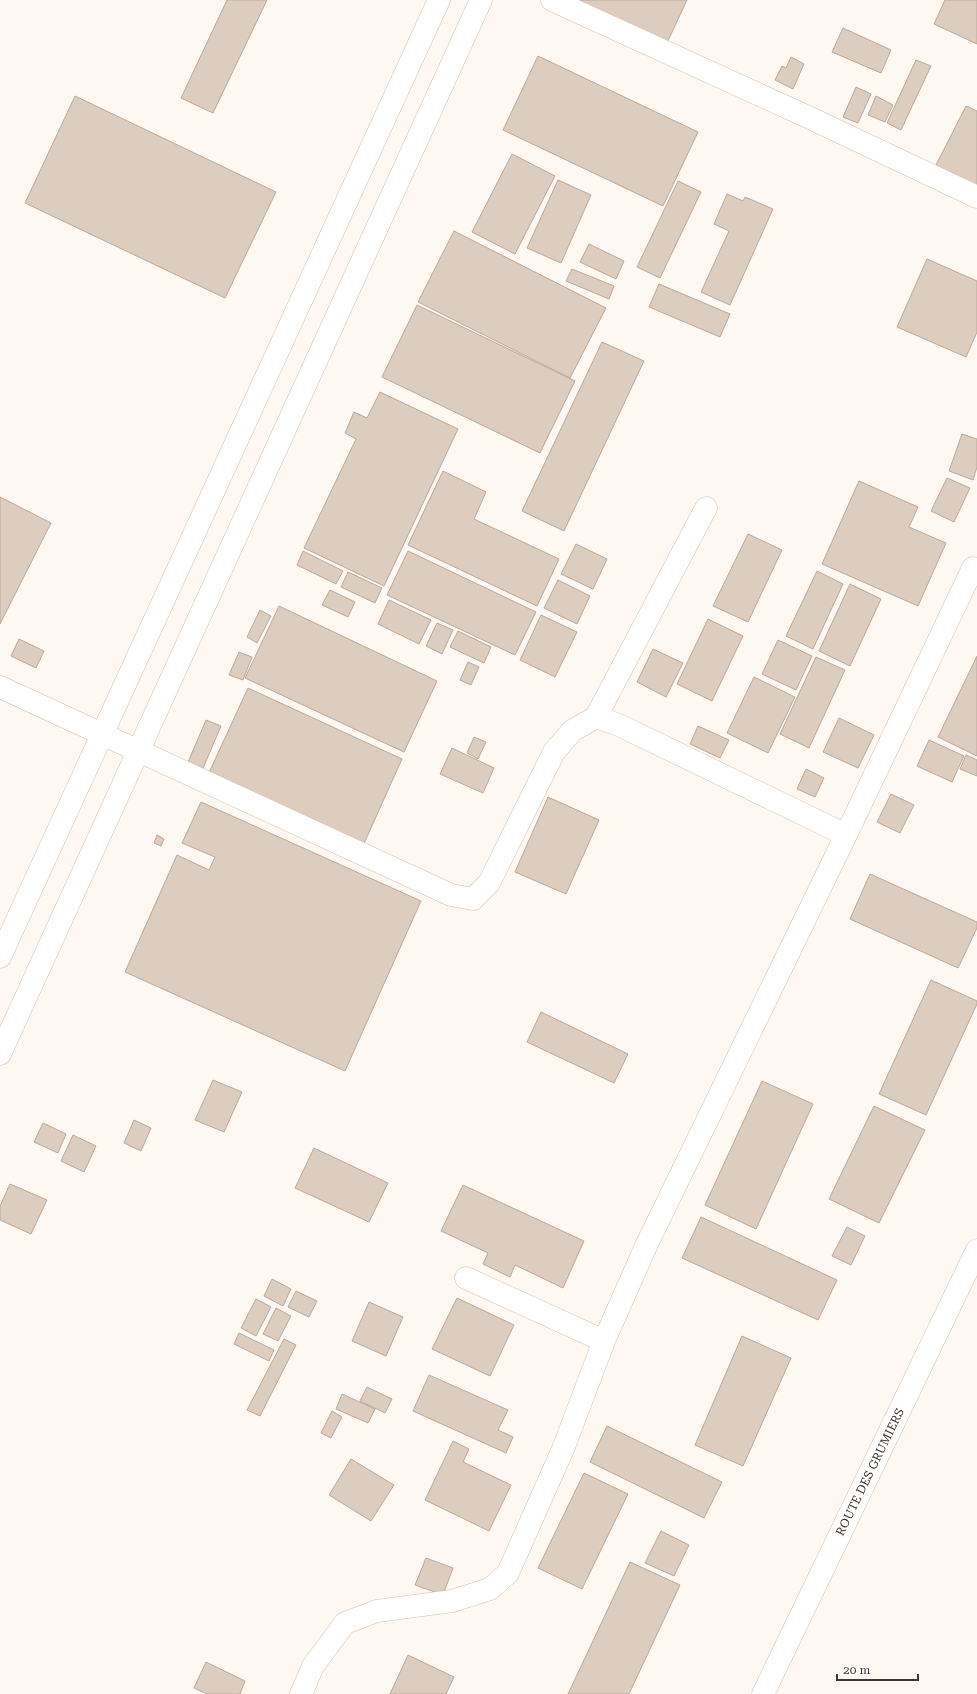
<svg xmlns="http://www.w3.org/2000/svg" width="977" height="1694" viewBox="0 0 977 1694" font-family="'Roboto Serif',serif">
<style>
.building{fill:#ddcdbe;stroke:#b8a99a}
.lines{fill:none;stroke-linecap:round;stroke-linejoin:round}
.street-casing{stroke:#d0c0b1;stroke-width:23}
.secondary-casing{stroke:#d0c0b1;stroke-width:23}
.street{stroke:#fff;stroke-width:22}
.secondary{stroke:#fff;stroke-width:22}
.labels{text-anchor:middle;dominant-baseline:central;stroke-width:4;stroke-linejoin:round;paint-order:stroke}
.street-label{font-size:12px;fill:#3c3630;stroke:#fff}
</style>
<rect width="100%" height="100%" fill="#fef8f2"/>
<path class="building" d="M227 0H267L213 113 181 98Z
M570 0H687L666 45Z
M945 0H977V44L934 24Z
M843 28 891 50 881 73 832 52Z
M538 56 698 132 663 206 503 130Z
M791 57 804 64 793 89 775 80 782 66 786 68Z
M916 60 931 66 901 130 887 123Z
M856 87 871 94 858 123 843 117Z
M75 96 276 192 225 298 25 203Z
M876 96 893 105 885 122 868 115Z
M966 106 977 111V188L935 167Z
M512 154 555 176 515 254 472 232Z
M558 180 591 195 561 263 527 248Z
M678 181 701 192 660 278 637 267Z
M727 194 743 201 745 197 773 209 730 305 701 292 729 231 714 224Z
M454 231 606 308 570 378 418 302Z
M589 244 624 261 616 279 580 262Z
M927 259 977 281V332L966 357 897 327Z
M572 269 614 286 609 299 566 281Z
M659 284 730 314 720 337 649 307Z
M417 305 575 381 540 453 382 377Z
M602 342 644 361 564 531 522 511Z
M380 392 458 429 384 586 304 548 356 439 345 433 354 412 367 418Z
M962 434 977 439V467L973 480 949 471Z
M443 471 486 492 474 519 559 559 537 606 408 545Z
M947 478 970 488 954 522 931 511Z
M859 481 918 507 909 527 946 543 918 606 822 564Z
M0 497 51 523 0 624Z
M748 534 782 550 748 622 713 606Z
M576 544 607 559 593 589 561 574Z
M303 551 343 571 336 584 297 565Z
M408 551 536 612 515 655 387 595Z
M817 571 843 584 813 649 786 636Z
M348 572 382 588 375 603 341 587Z
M558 580 590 596 577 624 544 608Z
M850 584 881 599 850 666 819 651Z
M330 590 355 602 348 617 322 605Z
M389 600 431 620 419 644 378 624Z
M279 606 437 681 404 752 245 678Z
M260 610 271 616 257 643 247 637Z
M541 615 577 632 555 677 520 660Z
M708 619 743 636 712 701 677 684Z
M437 623 453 630 442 654 426 646Z
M458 631 491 647 484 663 450 647Z
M19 639 44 651 36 668 11 656Z
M778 640 812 656 796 690 762 674Z
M653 649 683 663 666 697 637 682Z
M239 652 252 657 243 680 229 675Z
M977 656V756L938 737Z
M816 657 845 670 809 748 780 734Z
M468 662 479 667 471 685 460 680Z
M754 677 795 697 768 753 727 733Z
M248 688 402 759 362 848 207 777Z
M839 718 874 735 858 768 823 752Z
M206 720 221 726 201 773 186 767Z
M698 726 729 740 720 758 690 744Z
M474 737 486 742 478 759 467 753Z
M929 740 964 756 952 782 917 766Z
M452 748 494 768 483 793 440 774Z
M966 755 977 760V776L960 769Z
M806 769 824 778 815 797 797 789Z
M891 794 914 805 900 833 877 822Z
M548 797 599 820 566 894 515 872Z
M201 802 421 901 345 1071 125 972 177 855 209 870 215 857 182 843Z
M157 835 164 839 161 846 154 843Z
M870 874 977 922V928L958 968 850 919Z
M931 980 977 1001V1004L926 1115 879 1094Z
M541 1012 628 1054 614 1083 527 1042Z
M213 1080 242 1092 224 1132 195 1120Z
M762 1081 813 1104 756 1229 705 1205Z
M874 1106 925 1130 879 1223 829 1199Z
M134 1120 151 1128 141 1151 124 1143Z
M43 1123 66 1134 58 1153 34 1142Z
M73 1135 96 1146 84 1172 61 1161Z
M314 1148 388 1183 369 1222 295 1188Z
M10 1184 47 1200 31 1234 0 1220V1206Z
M463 1185 584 1241 563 1288 515 1265 510 1277 483 1264 488 1253 441 1231Z
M701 1217 837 1280 818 1320 682 1258Z
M847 1227 865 1236 851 1265 832 1256Z
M272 1279 291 1289 283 1306 264 1296Z
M296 1291 317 1301 309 1317 288 1307Z
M457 1298 514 1325 490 1376 432 1349Z
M256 1299 271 1307 256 1336 241 1328Z
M369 1302 403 1317 386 1356 352 1341Z
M276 1308 291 1316 278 1341 263 1334Z
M239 1333 274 1350 269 1361 234 1344Z
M742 1336 791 1358 743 1466 695 1445Z
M284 1339 296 1345 260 1416 247 1410Z
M429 1375 508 1410 498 1430 513 1437 506 1453 413 1411Z
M367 1387 392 1399 385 1413 360 1401Z
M342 1394 375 1409 368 1423 336 1409Z
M332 1411 342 1417 331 1438 321 1433Z
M607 1426 722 1482 704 1518 590 1462Z
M453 1441 469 1449 463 1462 511 1485 489 1531 425 1500Z
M351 1459 394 1485 371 1521 329 1495Z
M584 1473 628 1494 582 1589 538 1568Z
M661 1531 689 1545 674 1576 645 1563Z
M426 1558 453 1568 443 1595 415 1585Z
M630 1562 680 1585 629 1694H568Z
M408 1655 454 1677 446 1694H390Z
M206 1662 245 1681 240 1694H207L194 1688Z"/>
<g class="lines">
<g class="street-casing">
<path id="street" d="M552 0 808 117 977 197
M0 687 451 895 473 899 489 883 554 752 572 731 596 717 706 508
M596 717 619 725 846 835
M466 1278 604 1341
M301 1694 313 1666 345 1623 377 1611 452 1601 490 1589 508 1573 563 1449 604 1341 646 1246 846 835 973 568"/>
</g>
<g class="secondary-casing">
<path id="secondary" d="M0 957 439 0
M0 1054 481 0
M763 1694 977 1250"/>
</g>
<use href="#street" class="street"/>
<use href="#secondary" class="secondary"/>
</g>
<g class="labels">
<g class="street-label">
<text transform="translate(870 1472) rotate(-64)">ROUTE DES GRUMIERS</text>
</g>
</g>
<path d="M837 1674v6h81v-6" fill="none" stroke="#3c3630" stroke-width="2"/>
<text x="843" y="1674" font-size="12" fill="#3c3630" stroke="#ffffff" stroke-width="3" paint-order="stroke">20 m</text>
</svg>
